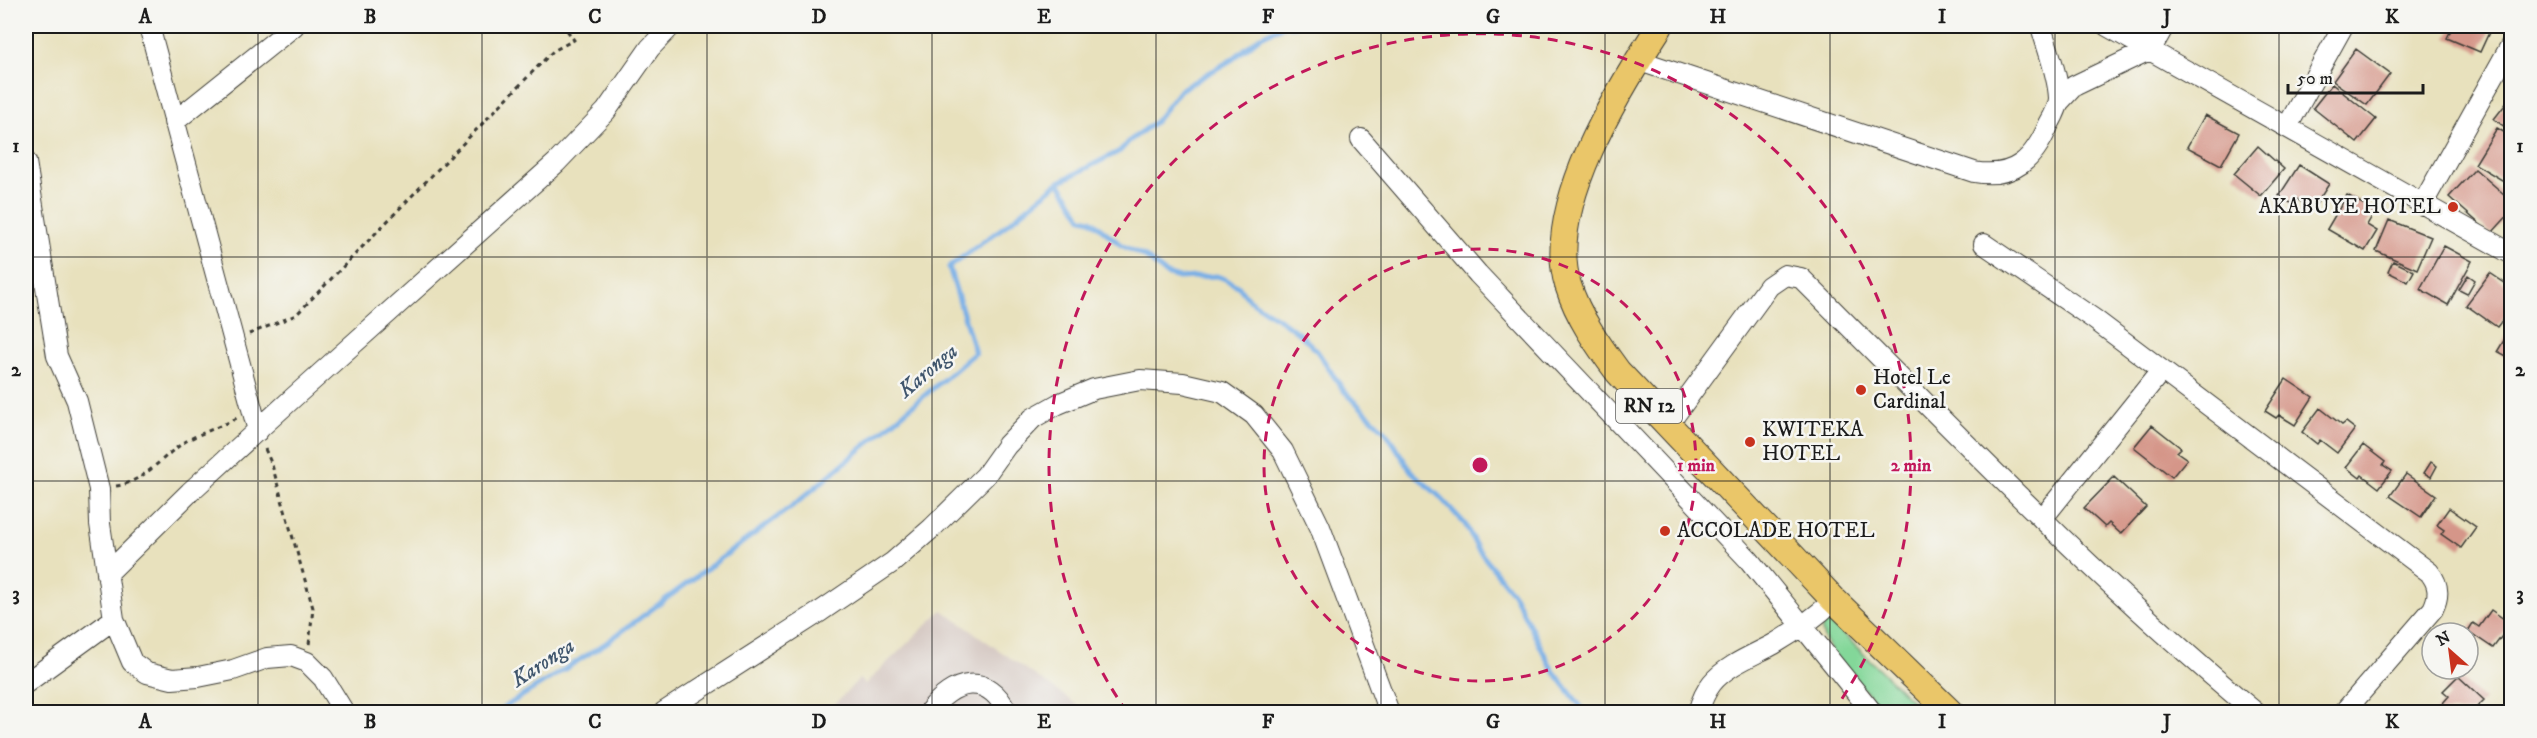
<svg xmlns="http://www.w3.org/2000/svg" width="2537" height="738" viewBox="0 0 2537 738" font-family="'IM FELL DW Pica',serif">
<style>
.industrial{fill:#cfc0ba}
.green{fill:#83d799;stroke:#507a5a;stroke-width:1.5}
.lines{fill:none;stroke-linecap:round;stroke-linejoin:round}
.stream{stroke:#77aee6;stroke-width:5}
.building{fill:#d59689}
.minor-casing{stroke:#3b3a34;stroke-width:22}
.major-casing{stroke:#3b3a34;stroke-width:28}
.path{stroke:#3b3a34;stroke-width:3;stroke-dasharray:4.5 4.5;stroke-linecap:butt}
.minor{stroke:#fff;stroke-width:20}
.major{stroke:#eac669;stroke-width:26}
.grid{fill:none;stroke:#1c1c1c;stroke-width:1.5;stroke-opacity:0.55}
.ring{fill:none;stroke:#c2185b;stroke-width:3;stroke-dasharray:10 8}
.poi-dot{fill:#c8321e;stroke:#f6f6f2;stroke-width:2}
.labels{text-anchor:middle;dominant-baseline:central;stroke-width:5;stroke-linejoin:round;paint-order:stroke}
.shield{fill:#f6f6f2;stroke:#5d5d5c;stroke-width:1.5}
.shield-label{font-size:20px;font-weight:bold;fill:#1c1c1c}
.poi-label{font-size:21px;fill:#1c1c1c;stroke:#f6f6f2;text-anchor:start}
.water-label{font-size:22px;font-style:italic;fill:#40566d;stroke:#f6f6f2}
.centre{fill:#c2185b;stroke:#f6f6f2;stroke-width:3}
.ring-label{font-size:18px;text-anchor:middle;font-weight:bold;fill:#c2185b;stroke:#f6f6f2;stroke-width:5;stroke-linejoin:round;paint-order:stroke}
.neatline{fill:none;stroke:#1c1c1c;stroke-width:2}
.grid-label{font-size:20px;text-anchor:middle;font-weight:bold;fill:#1c1c1c}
</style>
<rect width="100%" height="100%" fill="#f6f6f2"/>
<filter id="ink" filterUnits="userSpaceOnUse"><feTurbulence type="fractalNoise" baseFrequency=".0167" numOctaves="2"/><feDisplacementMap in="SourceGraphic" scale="12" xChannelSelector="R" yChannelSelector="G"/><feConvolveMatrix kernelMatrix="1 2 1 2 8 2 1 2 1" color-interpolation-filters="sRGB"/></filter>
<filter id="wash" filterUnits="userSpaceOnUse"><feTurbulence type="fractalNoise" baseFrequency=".008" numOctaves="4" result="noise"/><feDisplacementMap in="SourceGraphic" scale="24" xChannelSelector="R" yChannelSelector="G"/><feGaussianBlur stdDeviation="1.35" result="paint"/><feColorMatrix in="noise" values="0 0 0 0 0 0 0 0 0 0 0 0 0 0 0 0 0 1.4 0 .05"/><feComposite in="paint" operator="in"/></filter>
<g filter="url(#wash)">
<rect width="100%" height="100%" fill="#e8e1bd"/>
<path class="industrial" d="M942 610 1087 712H827L859 679 865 684Z"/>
<path class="green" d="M1826 622 1834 625 1923 712H1886C1869 693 1819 650 1822 625Z"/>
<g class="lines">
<path class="stream" d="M1289 26H1294
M1059 182 1082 218 1091 220 1121 245 1144 256 1166 274 1179 278 1217 276 1225 279 1239 287 1249 300 1285 323 1303 337 1317 351 1344 391 1386 432 1411 471 1439 496 1465 524 1477 548 1514 595 1552 669 1585 712
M497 712 606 643 799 501 975 353 949 267 1005 226 1059 182 1120 151 1128 142 1156 121 1180 90 1233 59 1261 36 1283 26"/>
</g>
<g id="blocks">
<path class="building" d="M2453 26H2492L2480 52 2447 38Z
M2356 49 2390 74 2367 105 2333 81Z
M2332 84 2376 119 2357 143 2313 108Z
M2512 96V132L2494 119Z
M2205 115 2239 133 2221 165 2187 147Z
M2497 128 2512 137V186L2475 164Z
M2258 146 2284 169 2261 196 2234 174Z
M2299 165 2329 184 2313 209 2297 199 2294 205 2279 196Z
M2475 169 2512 201V211L2491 234 2449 197Z
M2347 195 2375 211 2367 225 2377 231 2365 251 2327 229Z
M2389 220 2431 237 2417 269 2376 251Z
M2444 246 2472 261 2448 305 2420 289Z
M2393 261 2414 271 2408 282 2388 272Z
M2490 273 2512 288V308L2497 327 2466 305Z
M2468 275 2475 280 2467 294 2459 290Z
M2512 327V360L2497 352Z
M2286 379 2313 397 2295 425 2279 415 2276 418 2265 411Z
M2320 408 2342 425 2346 422 2355 429 2337 453 2320 440 2317 444 2302 432Z
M2152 425 2181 448 2177 452 2187 459 2172 477 2134 447Z
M2363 445 2385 462 2383 465 2392 471 2379 488 2362 475 2360 478 2346 467Z
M2431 462 2437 466 2431 477 2424 473Z
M2406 474 2436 495 2421 517 2390 496Z
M2114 477 2146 507 2121 534 2109 523 2105 527 2084 508Z
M2449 508 2476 527 2461 548 2441 534 2444 530 2437 525Z
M2491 610 2511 624 2493 648 2468 631 2473 623 2479 627Z
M2458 676 2484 700 2472 712H2435L2449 696 2443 691Z"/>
</g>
</g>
<g filter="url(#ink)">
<use href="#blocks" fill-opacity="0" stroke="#3b3a34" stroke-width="1.5"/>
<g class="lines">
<g class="minor-casing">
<path id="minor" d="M149 26 258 431
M2107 26 2512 254
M1637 60 1974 172C2015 179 2034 159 2049 124 2053 117 2059 106 2059 98 2058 74 2047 49 2041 26
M2060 101 2074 86 2151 49 2164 26
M174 122 294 26
M2287 127 2343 26
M1361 139 1478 274 1749 560 1872 712
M26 162 57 356 77 401 99 489 100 524 114 619 132 662 147 673 172 679 198 677 233 670 267 658 291 656 307 662 323 678 344 712
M2422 205 2512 43
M1984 244 2094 319 2429 572C2439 584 2440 595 2433 609L2344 712
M1667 426 1769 286 1785 275 1801 278C1949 426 2094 578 2255 712
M2042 519 2161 371
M107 574 190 492 294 397 556 163 606 111 650 48 671 26
M26 683 114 619
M664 712 821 611 893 562 932 528 985 476 1007 445 1033 418 1058 404 1094 389 1140 380 1183 383 1222 392 1254 415 1283 451 1320 527 1389 712
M929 712C952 680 988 671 1007 712
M1698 712C1701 702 1705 692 1712 683 1727 665 1754 655 1774 644 1796 631 1816 617 1834 600"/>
</g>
<g class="major-casing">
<path id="major" d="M1660 26C1619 89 1544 208 1568 285 1578 317 1598 345 1618 372L1834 600 1950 712"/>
</g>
<path class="path" d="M249 334 296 315 553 51 574 40 564 26
M265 449 272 465 313 608 309 645
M116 486C146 482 165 452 190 439 206 431 222 426 237 418"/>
<use href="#minor" class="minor"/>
<use href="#major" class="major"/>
</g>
</g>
<path class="grid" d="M258 26V712M482 26V712M707 26V712M932 26V712M1156 26V712M1381 26V712M1605 26V712M1830 26V712M2055 26V712M2279 26V712M26 257H2512M26 481H2512"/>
<g class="ring">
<circle cx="1480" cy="465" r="216"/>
<path d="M1127 712A431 431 0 1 1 1833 712"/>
</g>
<g class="poi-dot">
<circle cx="2453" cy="207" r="6"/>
<circle cx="1861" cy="390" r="6"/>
<circle cx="1750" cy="442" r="6"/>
<circle cx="1665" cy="531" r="6"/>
</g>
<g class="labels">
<rect class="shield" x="1616" y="389" width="66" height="34" rx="4.5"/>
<g class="shield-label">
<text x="1649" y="406">RN 12</text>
</g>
<g class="poi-label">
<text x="2441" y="207" text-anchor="end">AKABUYE HOTEL</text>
<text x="1873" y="378">Hotel Le<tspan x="1873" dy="24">Cardinal</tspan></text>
<text x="1762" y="430">KWITEKA<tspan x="1762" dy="24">HOTEL</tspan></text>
<text x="1677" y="531">ACCOLADE HOTEL</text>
</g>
<g class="water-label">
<text transform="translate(928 371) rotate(-40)">Karonga</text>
<text transform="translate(543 663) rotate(-33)">Karonga</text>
</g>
</g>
<circle cx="1480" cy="465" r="9" class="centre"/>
<g class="ring-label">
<text x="1696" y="471">1 min</text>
<text x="1911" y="471">2 min</text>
</g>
<rect width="2537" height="738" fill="none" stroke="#f6f6f2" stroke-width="66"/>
<g transform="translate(2450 651) rotate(332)"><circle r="28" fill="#f6f6f2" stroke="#9f9f9c" stroke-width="1.5"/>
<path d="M0-4.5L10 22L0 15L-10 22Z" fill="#c8321e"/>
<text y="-9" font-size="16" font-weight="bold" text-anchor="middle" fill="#1c1c1c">N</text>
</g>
<path d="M2288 84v9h135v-9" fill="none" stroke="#1c1c1c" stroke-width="3"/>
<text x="2297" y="84" font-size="18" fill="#1c1c1c" stroke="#f6f6f2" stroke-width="4.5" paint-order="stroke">50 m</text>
<rect x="33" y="33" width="2471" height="672" class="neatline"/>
<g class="grid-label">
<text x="145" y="23">A</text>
<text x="370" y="23">B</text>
<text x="595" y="23">C</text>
<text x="819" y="23">D</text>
<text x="1044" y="23">E</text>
<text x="1268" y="23">F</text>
<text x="1493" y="23">G</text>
<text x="1718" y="23">H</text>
<text x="1942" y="23">I</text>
<text x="2167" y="23">J</text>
<text x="2392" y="23">K</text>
<text x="16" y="152">1</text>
<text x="2520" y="152">1</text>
<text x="16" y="376">2</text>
<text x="2520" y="376">2</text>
<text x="16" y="600">3</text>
<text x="2520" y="600">3</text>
<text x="145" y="728">A</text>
<text x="370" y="728">B</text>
<text x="595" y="728">C</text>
<text x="819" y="728">D</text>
<text x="1044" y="728">E</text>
<text x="1268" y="728">F</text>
<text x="1493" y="728">G</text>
<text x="1718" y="728">H</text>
<text x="1942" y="728">I</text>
<text x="2167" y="728">J</text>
<text x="2392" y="728">K</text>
</g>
</svg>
